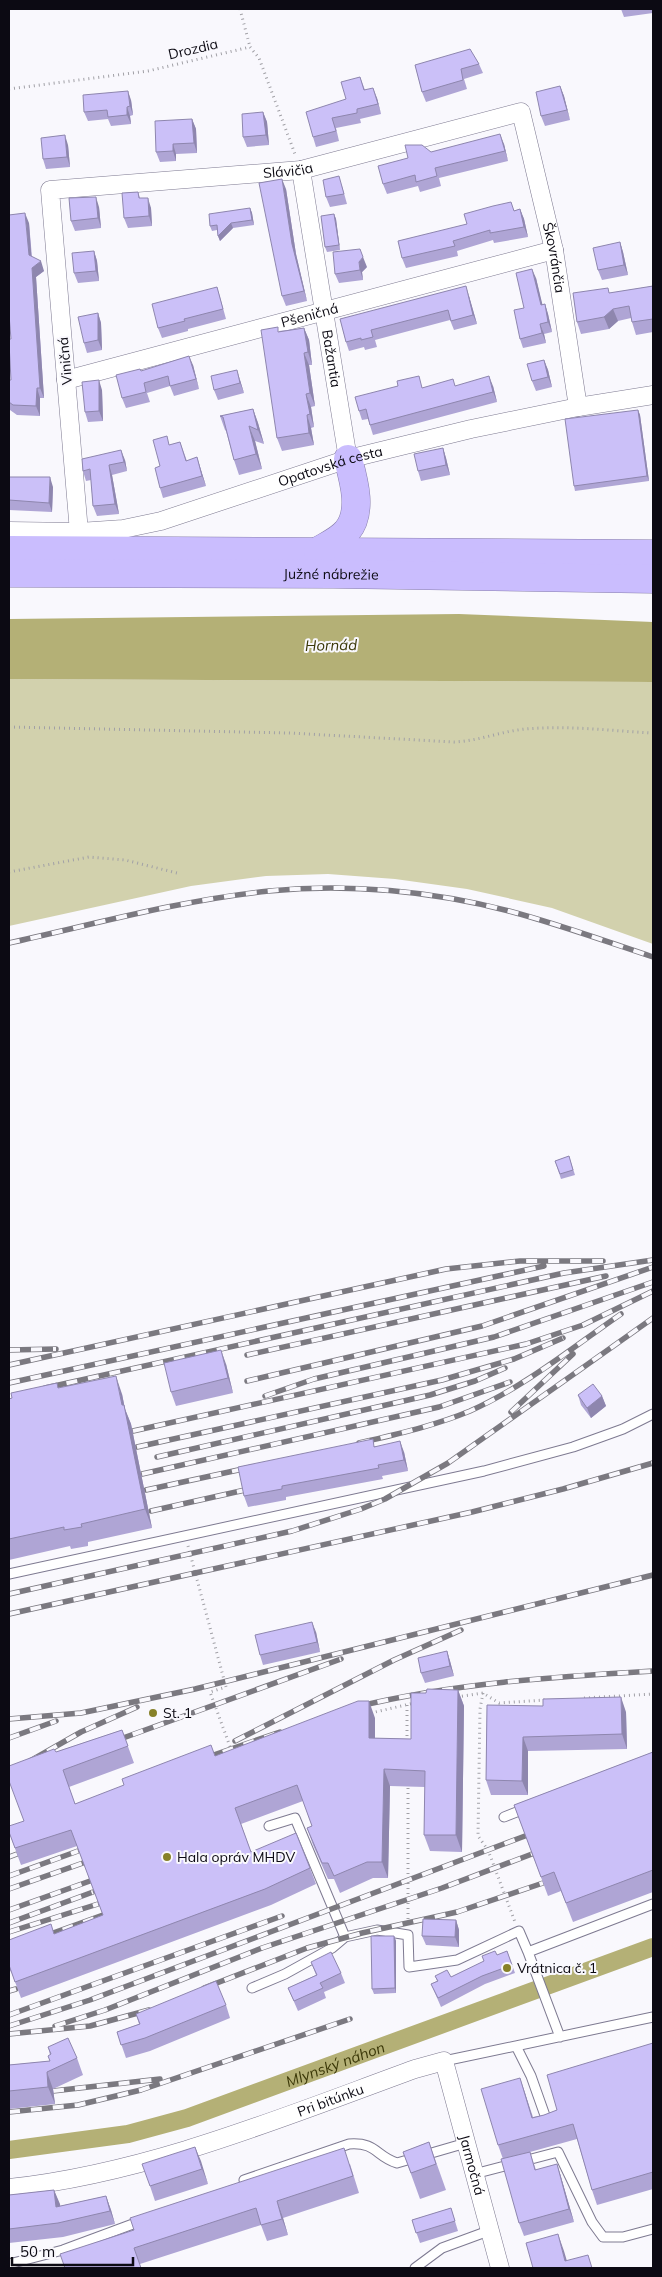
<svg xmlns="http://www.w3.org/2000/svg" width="662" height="2277" viewBox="0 0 662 2277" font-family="Mulish,sans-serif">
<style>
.green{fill:#d2d1ad}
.water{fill:#b4b076}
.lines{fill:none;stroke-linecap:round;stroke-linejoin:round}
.canal{stroke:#b4b076;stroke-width:18}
.lane-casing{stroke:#7e7a91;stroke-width:11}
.street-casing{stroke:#7e7a91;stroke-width:19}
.highway-casing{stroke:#887eac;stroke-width:29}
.path{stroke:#a1a0a6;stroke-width:3;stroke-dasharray:1 4;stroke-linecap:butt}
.lane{stroke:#fff;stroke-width:9}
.street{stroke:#fff;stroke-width:18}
.highway{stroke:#cabdfe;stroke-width:28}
.rail-casing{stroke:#7b7980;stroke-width:5.5}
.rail{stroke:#f9f8fd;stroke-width:4;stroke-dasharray:11;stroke-linecap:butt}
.wall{fill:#afa5d5}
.shaded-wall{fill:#8e86ae}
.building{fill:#cbc0f8;stroke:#8e86ae}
.poi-dot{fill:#878129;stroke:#f9f8fd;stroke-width:2}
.labels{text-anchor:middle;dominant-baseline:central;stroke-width:4;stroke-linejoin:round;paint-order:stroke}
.street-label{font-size:14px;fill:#0c0a13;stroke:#f9f8fd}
.poi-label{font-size:14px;fill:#0c0a13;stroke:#f9f8fd;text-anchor:start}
.water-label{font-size:15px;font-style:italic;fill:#3b3808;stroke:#f9f8fd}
</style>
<rect width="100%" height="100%" fill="#f9f8fd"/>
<path class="green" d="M9 679 653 682V944L552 908 467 889 395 879 328 874 266 876 191 886 9 926Z"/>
<path class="water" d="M459 614 653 622V682L9 679V619Z"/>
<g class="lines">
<path class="canal" id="s1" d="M9 2150 128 2134 187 2118 653 1947"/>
<g class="lane-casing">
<path id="lane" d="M9 1574 484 1471 573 1447 623 1429 653 1414
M504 1817 527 1808
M269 1826 295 1818 345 1937
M252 1988 285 1974 332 1948 345 1937 377 1930 408 1935 409 1967 457 1960 519 1931 528 1952
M560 2037 528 1952 653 1904
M516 2046 531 2076 548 2124
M444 2061 653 2017
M474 2174 558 2152 592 2222 603 2237H623L653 2229
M244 2180 349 2144C377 2142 375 2156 397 2163L466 2143
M9 2264 63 2250 141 2221
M415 2268 442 2248 491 2230"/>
</g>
<g class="street-casing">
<g id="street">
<path id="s2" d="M301 170 348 459"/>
<path id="s3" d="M66 380 554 250"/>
<path id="s4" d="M9 531 79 532 123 529 161 521 348 459 471 429 578 407 653 395"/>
<path id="s5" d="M79 532 50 190 301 170 521 112 554 250 578 407"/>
<path id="s6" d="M9 2188C149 2173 283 2117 415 2069L444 2061 500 2268"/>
</g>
</g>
<g class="highway-casing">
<g id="highway">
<path d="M9 550 653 554"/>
<path d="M318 551C328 545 340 540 347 531 363 512 354 481 348 459"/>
<path id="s7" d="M9 573 334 574 653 579"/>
</g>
</g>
<path class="path" d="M240 9 250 47
M9 89 148 71 250 47 259 58 295 154
M9 727 289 733 454 742C479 741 502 731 526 729 568 725 612 731 653 733
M9 872 89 857 125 860 177 873
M188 1546 226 1687 210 1692 232 1752
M483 1693 480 1709 478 1836 488 1850 515 1922
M457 1697 483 1693 499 1703 545 1700
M584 1698 653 1694
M407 1705V1741
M371 1713 414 1703
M408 1783V1924"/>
<use href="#lane" class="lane"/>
<use href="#street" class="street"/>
<use href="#highway" class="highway"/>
<g class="rail-casing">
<path id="rail" d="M9 943C95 924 181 900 269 891 348 883 432 891 509 911 558 924 605 941 653 957
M9 1350 56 1349
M247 1355 606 1276
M9 1365 446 1269 520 1261H603
M247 1381 482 1326 653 1267
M9 1383 544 1266
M45 1388 564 1273 653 1260
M265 1396 314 1379 494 1337 653 1282
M511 1412 573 1354
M133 1431 526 1344 583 1325 653 1291
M359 1443C397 1434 434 1426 470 1411 524 1387 572 1348 621 1314
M137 1447 442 1380 514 1359 563 1338
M157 1457 430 1395 475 1381 505 1368
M142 1474 439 1407 510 1382
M146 1490 252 1467
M151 1511 245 1490
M9 1594 292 1531 361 1509 385 1499 448 1463 653 1318
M9 1614 472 1512 563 1489 653 1463
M356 1707C454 1683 553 1677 653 1671
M9 1719 81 1713 195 1689 653 1575
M9 1738 56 1721
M235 1741 394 1660 461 1630
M112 1742 341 1659
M202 1759 280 1732
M9 1773 81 1732 137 1707
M9 1857 17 1854
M9 1876 78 1851
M9 1889 83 1863
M9 1910 90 1881
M9 1923 93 1892
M9 1932 98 1904
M42 1937 103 1915
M204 1988 307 1948 362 1933 457 1912 543 1883
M9 1991 16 1989
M9 2015 282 1916
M9 2026 90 2000 525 1836
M55 2026 105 2010 262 1948 442 1888 532 1854
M9 2034 90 2026 149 2010
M53 2091 160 2079
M9 2112 78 2105 141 2090 350 2019"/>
</g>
<use href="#rail" class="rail"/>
</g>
<path class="wall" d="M621 9H653V13L624 17Z
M479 64 483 73 464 79 467 89 426 102 422 92 415 65Z
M360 77 365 90 377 98 381 114 360 119 361 123 336 128 339 141 316 147 313 137 346 99Z
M560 86 564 96 570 120 545 126 541 116Z
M131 100 133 115 130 116 131 124 111 126 108 119 88 121 84 112Z
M263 112 267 122 269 145 247 147 243 137Z
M192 119 196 129 197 153 176 154V161L160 162 156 152Z
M504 144 508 161 439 178 441 186 420 192 418 186 387 194 383 184 431 152Z
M68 145 70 167 46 169 43 159Z
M342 186 347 204 330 207 326 197Z
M286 189 296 254 307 301 286 306 282 296Z
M138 192 140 198 151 208 152 226 128 228 124 218Z
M99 207 101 228 75 231 71 221Z
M250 208 252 213 254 225 233 228 220 241 218 236 217 230 212 231 210 226Z
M520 209 524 219 528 237 494 243 493 240 457 251 458 256 406 268 402 258 467 224Z
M334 214 336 219 340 250 327 252 325 247Z
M29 223 32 257 44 271 36 277 44 398H40V416L17 415 10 410 9 406V380H11V339Z
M620 242 623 252 628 275 602 280 598 270Z
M94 251 97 261 99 281 78 283 74 273Z
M367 267 362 272 363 280 339 283 335 274Z
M536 278 542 305 545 304 548 314 552 332 544 334 546 343 523 348 520 339 524 308Z
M653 286V332L636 335 632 322 631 318 618 321 609 329 581 334 577 322 610 293Z
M217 287 220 297 226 319 188 329V331L162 338 158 328Z
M469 296 477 324 454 330 450 320 375 340 377 347 365 350 364 347 349 351 346 342 340 319Z
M98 313 101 323 102 350 87 353 84 343Z
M304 328 309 340 312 365H309L315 406 311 407 314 427 311 428 314 445 282 451 277 438 279 331Z
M544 360 548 370 552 387 536 391 532 381Z
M193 365 199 389 174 396 170 386 147 393 150 402 126 408 122 398 141 371Z
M240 380 244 393 218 400 214 390Z
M456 386H493L497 402 373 435 368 419 362 420 359 411 423 388Z
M102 390 103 421 88 422 85 412Z
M253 409 258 423 264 444 255 441 262 469 239 475 234 460 226 431 225 430 220 416Z
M638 410 640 415 649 481 575 491 574 486Z
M180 442 187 461 197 457 206 486 163 498 160 488V466L170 445Z
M443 448 446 458 450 475 421 481 418 471Z
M125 460 127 471 112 475 119 514 97 516 93 506 91 480 86 481 83 471Z
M9 477 53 487 52 512 9 510Z
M569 1156 575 1175 561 1179 555 1161Z
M226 1364 233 1393 176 1406 171 1392Z
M59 1388 122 1394 125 1409 131 1424 152 1528 88 1542V1546L71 1549 70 1546 9 1560V1399Z
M578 1395 602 1396 606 1406 591 1418 581 1405Z
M375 1446 404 1452 408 1471 382 1476 383 1479 286 1497V1500L248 1507 244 1496Z
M316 1632 320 1652 263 1665 260 1655Z
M447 1651 450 1661 454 1676 425 1683 421 1673Z
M458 1690 464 1706 462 1852 430 1851 424 1835 425 1787 390 1786 388 1878H373L340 1893 334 1879H328L313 1845 307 1828 312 1826 303 1801 241 1824 251 1852 310 1868 316 1884 271 1905 21 1998 11 1971 9 1972V1940L54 1934 103 1915 77 1846 21 1865 9 1832 24 1821 56 1752 122 1730 134 1763 69 1787 75 1804 215 1756 375 1718V1738L411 1739 426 1693Z
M487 1705 626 1712 627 1749 528 1751V1795H491L486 1780Z
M653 1752V1892L573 1922 561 1891 548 1896 514 1805Z
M456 1920 459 1930V1947L426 1945 422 1936Z
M394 1936 396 1941V1993L374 1994 372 1989Z
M507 1951 515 1973 485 1984 441 2007 431 1984 437 1981 435 1976 451 1977 497 1955Z
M311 1962 341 1973 345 1983 324 1992 326 1998 298 2011 288 1988 316 1975Z
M226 2005 230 2018 150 2051 126 2058 117 2032 139 2024 136 2014Z
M653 2043V2189L597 2205 592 2190 577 2139 530 2152 536 2170 557 2164 561 2177 574 2222 524 2236 519 2223 503 2159 498 2145 520 2078 533 2117 544 2115 557 2110Z
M48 2047 77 2058 83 2075 53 2089 55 2104 9 2109V2065L50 2061V2055Z
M429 2142 446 2190 420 2199 403 2152Z
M195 2147 208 2184 155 2201 150 2186Z
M350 2164 359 2193 283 2218 288 2235 267 2241 261 2225 140 2264 65 2268Z
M54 2190 60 2206 106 2196 111 2210 115 2224 63 2237 9 2243V2195Z
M451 2208 458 2231 420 2243 412 2220Z"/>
<path class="shaded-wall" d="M560 86 564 96 570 120 567 110Z
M373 88 377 98 381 114 378 104Z
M128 91 131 100 133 115 130 106Z
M127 107 130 116 131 124 127 115Z
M263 112 267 122 269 145 266 135Z
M192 119 196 129 197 153 194 143Z
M500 134 504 144 508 161 505 151Z
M65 135 68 145 70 167 67 157Z
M173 144 176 154V161L173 151Z
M282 179 286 189 296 254 307 301 304 291 292 244Z
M96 197 99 207 101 228 98 218Z
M148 198 151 208 152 226 149 216Z
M250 208 252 213 254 225 252 220Z
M520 209 524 219 528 237 524 227Z
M25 213 29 223 32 265 29 255Z
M334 214 336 219 340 250 339 245Z
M231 223 233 228 220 241 218 236Z
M620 242 623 252 628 275 624 265Z
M94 251 97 261 99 281 96 271Z
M363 257 367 267 362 272 363 280 360 270 359 262Z
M41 261 44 271 36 277 44 398 40 388 32 268Z
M532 269 536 278 545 315 541 305Z
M466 286 469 296 477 324 473 315Z
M545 304 548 314 552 332 548 322Z
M613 309 618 321 609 329 604 317Z
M98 313 101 323 102 350 98 340Z
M540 324 544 334 546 343 542 333Z
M304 328 309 340 312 365 308 352Z
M304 353 309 365 315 406 310 393Z
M189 356 193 365 199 389 196 379Z
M544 360 548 370 552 387 548 377Z
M237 370 240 380 244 393 240 383Z
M489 376 493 386 497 402 493 392Z
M99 380 102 390 103 421 99 411Z
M37 388 40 398V416L36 406Z
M306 394 311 407 314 427 310 414Z
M253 409 258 423 264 444 258 430Z
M638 410 640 415 649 481 647 476Z
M307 415 311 428 314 445 309 433Z
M249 426 255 441 262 469 256 454Z
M443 448 446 458 450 475 446 465Z
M121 450 125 460 127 471 124 462Z
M197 457 200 467 206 486 202 476Z
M109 465 112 475 119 514 115 504Z
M50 477 53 487 52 512 49 503Z
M221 1350 226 1364 233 1393 228 1378Z
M116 1376 122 1394 125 1409 131 1424 152 1528 145 1509Z
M602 1396 606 1406 591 1418 587 1408Z
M400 1441 404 1452 408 1471 404 1460Z
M312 1622 316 1632 320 1652 317 1642Z
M447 1651 450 1661 454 1676 450 1666Z
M458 1690 464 1706 462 1852 456 1835Z
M621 1697 626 1712 627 1749 622 1734Z
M369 1701 375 1718V1755L369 1738Z
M523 1737 528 1751V1795L522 1781Z
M384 1769 390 1786 388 1878 382 1862Z
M456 1920 459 1930V1947L455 1937Z
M394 1936 396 1941V1993L395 1988Z
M47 2072 53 2089 55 2104 48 2087Z
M520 2078 525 2093 537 2133 532 2118Z
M195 2147 201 2161 208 2184 202 2169Z
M557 2164 561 2177 574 2222 569 2209Z
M54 2190 60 2204 62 2221 56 2207Z
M106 2196 111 2210 115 2224 110 2211Z
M277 2201 283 2218 288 2235 282 2219Z
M558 2234 564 2251 569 2268 565 2261Z"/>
<path class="building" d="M470 49 479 64 461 69 463 80 422 92 415 65Z
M360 77 364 90 373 88 378 104 357 109V113L332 118 336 131 313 137 306 112 346 99 341 82Z
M560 86 567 110 541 116 536 92Z
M128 91 130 106 127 107V115L108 117 107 110 84 112 83 95Z
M263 112 266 135 243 137 242 114Z
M192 119 194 143 173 144V151L156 152 155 121Z
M500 134 505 151 435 168 437 176 416 182 415 175 383 184 378 166 408 158 405 145H422L431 152Z
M65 135 67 157 43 159 41 138Z
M339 176 344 194 326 197 323 180Z
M282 179 292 244 304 291 282 296 259 183Z
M138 192 139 198H148L149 216 124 218 122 193Z
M96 197 98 218 71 221 69 198Z
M511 202 514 211 520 209 524 227 490 233V230L453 241 455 246 402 258 398 241 467 224 464 214 493 206Z
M250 208 252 220 231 223 218 236 217 225 210 226 209 214Z
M25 213 29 255 41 261 32 268 40 388H37L36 406 13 405 9 402V380H11L9 343V339H11L9 315V215Z
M334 214 339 245 325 247 321 216Z
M620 242 624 265 598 270 593 248Z
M360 249 363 257 359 262 360 270 335 274 333 252Z
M94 251 96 271 74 273 72 253Z
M532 269 541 305 545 304 548 322 540 324 542 333 520 339 514 310 524 308 516 273Z
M466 286 473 315 451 321 448 310 371 330 373 337 361 340V338L346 342 340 319Z
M653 286V319L632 322 629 306 613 309 604 317 577 322 573 293 608 288 609 293Z
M217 287 223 309 184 319 185 321 158 328 152 304Z
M98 313V340L84 343 78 317Z
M278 327V332L304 328 308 352 304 353 310 393 306 394 310 414 307 415 309 433 277 438 261 330Z
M189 356 196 379 170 386 168 376 144 383 146 392 122 398 116 375 140 369 141 371Z
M544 360 548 377 532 381 527 364Z
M237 370 240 383 214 390 211 376Z
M419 376 422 388 453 379 455 386 489 376 493 392 370 425 366 409 359 411 355 397 398 386 397 381Z
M99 380V411L85 412 82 382Z
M253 409 258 430 249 426 256 454 234 460 223 417 220 416Z
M638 410 647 476 574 486 565 419Z
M167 436 169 445 180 442 186 461 197 457 202 476 160 488 155 468 160 466 153 440Z
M443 448 446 465 418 471 414 454Z
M121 450 124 462 109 465 115 504 93 506 90 469 83 471 82 459Z
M9 477H50L49 503 9 500Z
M569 1156 573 1170 560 1174 555 1161Z
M221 1350 228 1378 171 1392 164 1363Z
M116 1376 122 1405H124L145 1509 81 1524 82 1527 64 1530V1527L9 1539V1399L12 1398 11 1393 57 1383 58 1388Z
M593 1384 602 1396 587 1408 578 1395Z
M373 1439 374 1447 400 1441 404 1460 378 1465 379 1468 282 1486V1489L244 1496 238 1467Z
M312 1622 317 1642 260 1655 255 1635Z
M447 1651 450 1666 421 1673 418 1658Z
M427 1689 458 1690 456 1835H424L425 1771 384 1769 382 1862H367L334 1876 328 1863H322L307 1828 312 1826 297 1785 235 1808 251 1852 296 1833 310 1868 265 1889 15 1982 9 1965V1940L51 1924 54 1934 103 1915 71 1830 15 1848 9 1832V1826L24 1821 9 1781V1766L54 1749 56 1752 122 1730 128 1746 63 1770 75 1804 124 1785 122 1779 211 1745 215 1756 358 1701H369V1738L411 1739V1693H426Z
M621 1697 622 1734 523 1737 522 1781 486 1780 487 1705 543 1706V1699Z
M653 1752V1870L566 1903 554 1872 541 1877 514 1805Z
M423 1919 456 1920 455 1937 422 1936Z
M371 1936H394L395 1988 372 1989Z
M495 1951 497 1955 507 1951 512 1965 482 1976 438 1998 431 1984 438 1981 435 1976 447 1970 451 1977 484 1961 482 1956Z
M331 1952 341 1973 320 1983 323 1988 294 2001 288 1988 317 1975 311 1962Z
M216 1981 226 2005 145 2038 121 2045 117 2032 140 2024 136 2014Z
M68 2038 77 2058 47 2072 48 2087 9 2091V2065L50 2061 48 2056 51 2054 48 2047Z
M653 2043V2172L592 2190 573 2124 498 2145 481 2089 520 2078 532 2118 544 2115 557 2110 547 2075Z
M429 2142 436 2164 411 2173 403 2152Z
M195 2147 202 2169 150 2186 142 2164Z
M344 2148 353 2176 277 2201 282 2219 261 2225 256 2208 134 2248 141 2268H65L60 2254 134 2230 130 2218Z
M530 2152 535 2170 557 2164 569 2209 519 2223 501 2159Z
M54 2190 56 2207 106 2196 110 2211 58 2223 9 2229V2195Z
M451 2208 455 2221 416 2233 412 2220Z
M558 2234 565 2261 588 2255 592 2268H533L526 2243Z"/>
<g class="poi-dot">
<circle cx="153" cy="1713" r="5"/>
<circle cx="167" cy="1857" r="5"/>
<circle cx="507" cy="1968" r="5"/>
</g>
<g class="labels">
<g class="street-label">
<text transform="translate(193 49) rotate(-13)">Drozdia</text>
<text stroke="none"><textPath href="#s5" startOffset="582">Slávičia</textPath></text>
<text stroke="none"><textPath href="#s5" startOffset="972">Škovránčia</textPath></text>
<text stroke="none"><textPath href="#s3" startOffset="252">Pšeničná</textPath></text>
<text stroke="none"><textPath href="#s2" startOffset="191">Bažantia</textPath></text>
<text transform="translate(65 361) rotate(-95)">Viničná</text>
<text stroke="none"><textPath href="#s4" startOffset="331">Opatovská cesta</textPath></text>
<text stroke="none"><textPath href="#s7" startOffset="322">Južné nábrežie</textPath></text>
<text stroke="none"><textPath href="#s6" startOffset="334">Pri bitúnku</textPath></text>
<text stroke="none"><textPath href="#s6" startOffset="562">Jarmočná</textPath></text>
</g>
<g class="poi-label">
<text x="163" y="1713">St. 1</text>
<text x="177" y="1857">Hala opráv MHDV</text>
<text x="517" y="1968">Vrátnica č. 1</text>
</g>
<g class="water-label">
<text transform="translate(331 645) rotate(-1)">Hornád</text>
<text stroke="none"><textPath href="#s1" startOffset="339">Mlynský náhon</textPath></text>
</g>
</g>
<rect width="662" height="2277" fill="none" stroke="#0c0a13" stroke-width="20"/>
<path d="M12 2257v8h121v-8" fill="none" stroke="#0c0a13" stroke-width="2.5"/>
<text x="20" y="2257" font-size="15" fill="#0c0a13" stroke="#f9f8fd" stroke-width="4" paint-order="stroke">50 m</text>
</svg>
